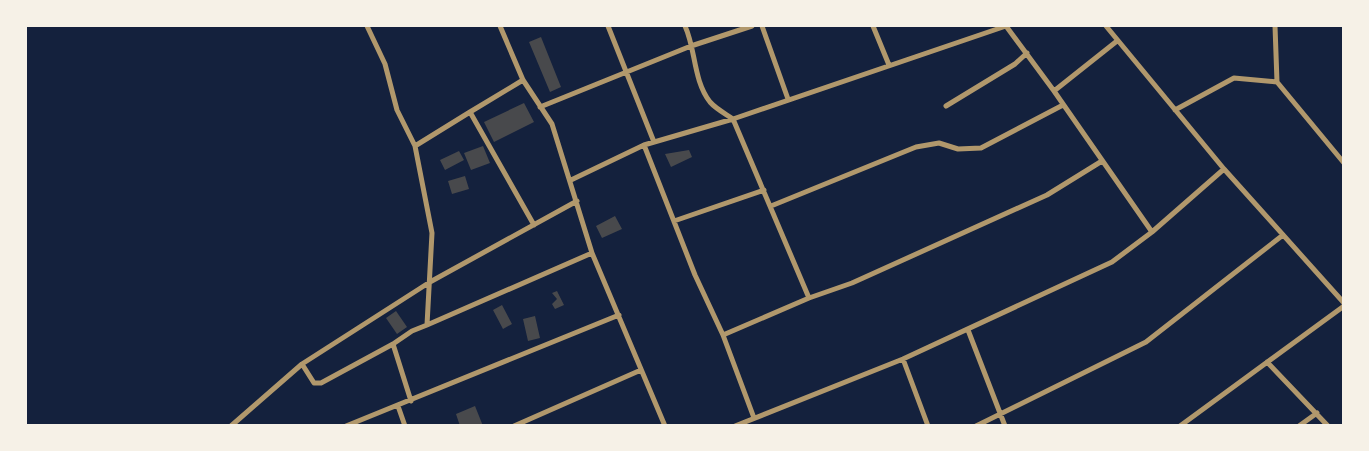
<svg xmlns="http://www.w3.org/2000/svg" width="1369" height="451" viewBox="0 0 1369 451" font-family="Karla,sans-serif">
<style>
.building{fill:#48494c}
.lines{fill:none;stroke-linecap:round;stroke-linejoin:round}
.minor{stroke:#b1986c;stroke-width:5}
</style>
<rect width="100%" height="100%" fill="#14213d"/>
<path class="building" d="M541 37 561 87 550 92 529 42Z
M524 103 534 122 494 142 484 122Z
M483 146 490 163 471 170 464 153Z
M689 150 692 157 671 167 665 154Z
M459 151 464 160 445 170 440 160Z
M465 176 469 189 452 194 448 181Z
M615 216 622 229 602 238 596 226Z
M557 291 564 305 555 309 552 304 557 299 552 293Z
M502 305 512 324 503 329 493 310Z
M396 311 407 327 397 334 386 318Z
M535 316 540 338 528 341 523 319Z
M475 406 483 426H460L456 414Z"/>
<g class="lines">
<path class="minor" d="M367 26 385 64 397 110 415 146 432 233 427 325 412 331 393 344 411 401
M500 26 523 80 552 124 592 253 665 426
M608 26 654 142
M685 26C696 50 693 80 710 102 716 109 726 114 733 119L809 298
M762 26 788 99
M873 26 889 65
M1106 26 1224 169 1344 303
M1275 26 1277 82 1344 163
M523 80 470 112 534 225
M1054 91 1117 41
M946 106 1015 64 1027 53
M540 107 691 46 752 26
M1175 110 1234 78 1277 82
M644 145 695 275 723 335 754 418
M415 146 470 112
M571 180 644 145 733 119 1006 26 1054 91 1152 232
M771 206 916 147 939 143 958 149 981 148 1063 105
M674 221 764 190
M427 325 592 253
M968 330 1005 426
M723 335 809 298 852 283 1047 195 1102 161
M903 359 928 426
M1267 362 1328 426
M302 364 314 383H321L393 344
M398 406 405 426
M231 426 302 364 430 282 577 201
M346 426 619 315
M514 426 641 370
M735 426 903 359 1112 262 1152 232 1224 169
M976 426 1146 342 1283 235
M1180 426 1344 306
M1299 426 1317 413"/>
</g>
<rect width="1369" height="451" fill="none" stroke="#f6f1e7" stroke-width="54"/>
</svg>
